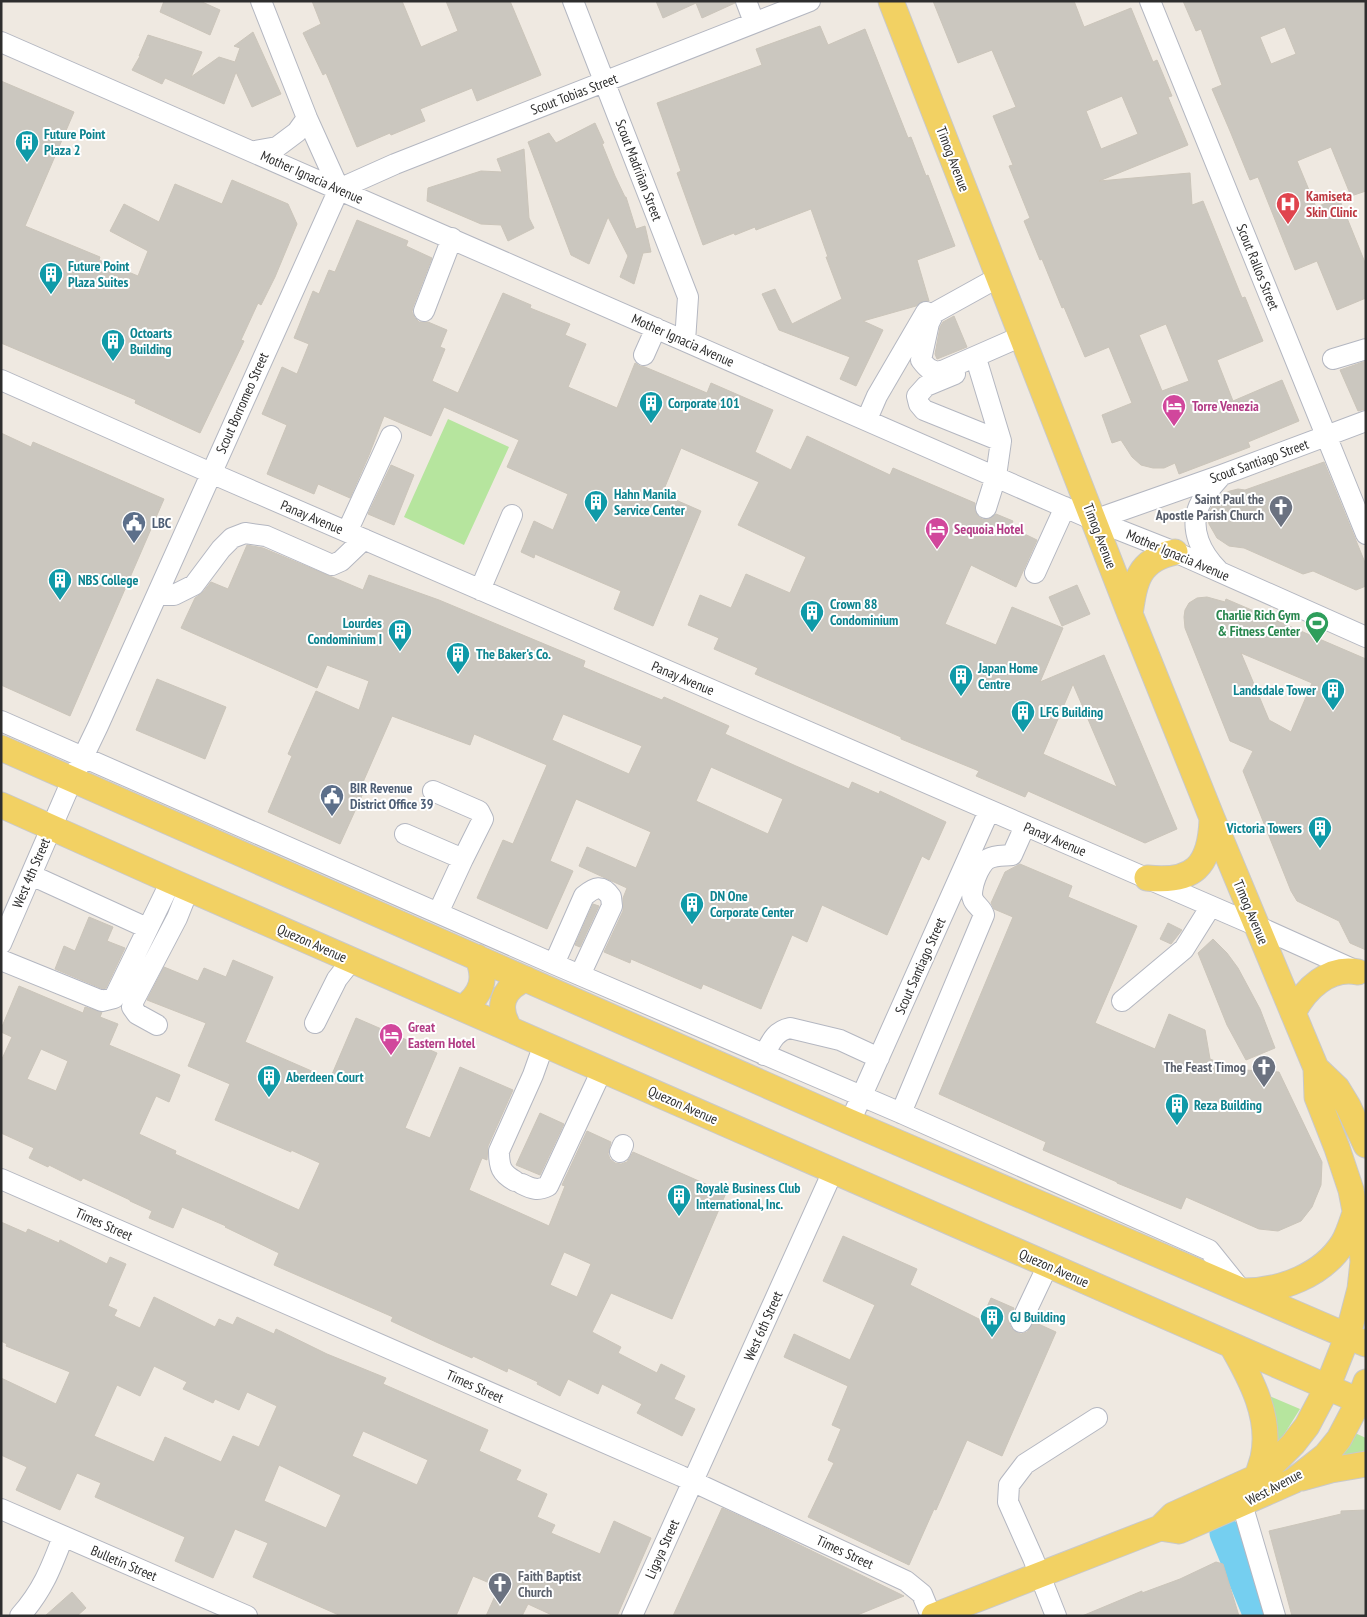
<svg xmlns="http://www.w3.org/2000/svg" width="1367" height="1617" viewBox="0 0 1367 1617" font-family="'PT Sans Narrow',sans-serif">
<style>
.green{fill:#b6e59e}
.lines{fill:none;stroke-linecap:round;stroke-linejoin:round}
.river{stroke:#75cff0;stroke-width:31}
.building{fill:#cbc7bf;stroke:#cbc5ba;fill-rule:evenodd}
.minor-casing{stroke:#b4b7c1;stroke-width:22}
.major-casing{stroke:#c9c9c9;stroke-width:27}
.minor{stroke:#fff;stroke-width:20}
.major{stroke:#f2d163;stroke-width:25}
.labels{text-anchor:middle;dominant-baseline:central;stroke-width:4;stroke-linejoin:round;paint-order:stroke}
.street-label{font-size:14px;fill:#2e2e2e;stroke:#fff}
.culture-label{font-size:14px;font-weight:bold;fill:#0d838f;stroke:#fff;text-anchor:start}
.health-label{font-size:14px;font-weight:bold;fill:#be3a42;stroke:#fff;text-anchor:start}
.hotel-label{font-size:14px;font-weight:bold;fill:#b23c85;stroke:#fff;text-anchor:start}
.worship-label{font-size:14px;font-weight:bold;fill:#5b616d;stroke:#fff;text-anchor:end}
.service-label{font-size:14px;font-weight:bold;fill:#4e5e75;stroke:#fff;text-anchor:start}
.leisure-label{font-size:14px;font-weight:bold;fill:#27864d;stroke:#fff;text-anchor:end}
</style>
<rect width="100%" height="100%" fill="#efe9e1"/>
<path class="green" d="M448 419 509 447 464 545 404 517Z
M1267 1395 1300 1409 1280 1441 1278 1440Z
M1355 1433 1366 1438V1456H1341Z"/>
<g class="lines">
<path class="river" d="M1225 1533 1259 1616"/>
</g>
<path class="building" d="M164 1H200L220 10 210 35 160 12Z
M312 1H402L421 47 458 31 446 1H510L541 75 477 101 472 88 420 109 425 121 391 135 390 133 357 147 326 73 323 75 303 33 321 24Z
M656 1H734L735 3 702 18 696 3 663 18Z
M933 1H1074L1084 27 1131 8 1153 62 1157 60 1172 96 1168 97 1188 145 1099 181 1190 173 1192 205 1203 201 1242 298 1245 297 1263 341 1217 360 1233 401 1282 380 1299 421 1248 442 1250 447 1179 474 1175 463 1164 468H1153L1141 465 1132 457 1121 440 1112 443 1102 415 1132 403 1109 347 1085 357 1064 307 1062 308 1042 259 1040 260 1024 221 1030 218 1009 166 1013 165 993 116 1016 107 992 50 958 63ZM1122 96 1138 134 1101 149 1086 111ZM1166 324 1189 381 1162 391 1139 335Z
M1183 1H1366V191L1351 196 1331 147 1297 161 1316 207 1339 198 1366 265V298L1337 310 1317 261 1295 270 1258 177 1250 180 1230 131 1212 89 1222 85 1201 29 1196 31ZM1285 27 1296 54 1271 64 1260 37Z
M820 26 828 45 865 29 908 138 911 137 926 176 928 175 955 246 917 260 929 301 921 302 916 306 863 321 883 330 856 386 840 379 850 357 779 330 762 294 775 289 792 324 842 299 826 257H828L811 209 756 230 755 227 735 235 734 233 703 245 677 173 681 171 657 103 762 65 756 49Z
M253 32 281 94 252 107 236 72 224 104 165 78 162 84 132 70 140 56H139L148 35 202 52 191 77 219 57 235 62 240 48 234 46Z
M1 81 74 112 25 226 100 257 99 260 138 276 148 251 110 231 124 204 159 222 175 184 222 204 232 180 288 204 297 224 275 277 261 305 258 303 241 340 244 341 200 433 135 403 136 400 1 343Z
M595 123 604 143 602 144 615 176 625 197H626L636 229 645 226 651 252 643 253 634 284 620 277 628 256 608 217 589 264 571 255 528 142 549 133 556 143Z
M524 149 529 218 534 228 508 241 501 225 481 224 427 201 428 188 481 171 502 172 497 159Z
M357 220 408 241 406 246 432 258 413 307 412 312 415 318 419 322H428L447 330 440 347 445 349 432 381 458 393 503 293 531 305 530 308 570 324 565 335 586 344 568 387 617 408 635 363 640 366 645 367 707 393 711 383 773 410 755 452 791 470 807 436 890 475 893 468 975 503V511L978 516 982 519H989L996 514 1013 521 1010 527 1037 540 1016 587 971 565 945 624 996 645 1012 607 1063 628 1040 682 1104 655 1177 829 1145 843 1028 791 1025 797 976 776 979 771 901 739V737L755 674 758 668 714 649 719 638 688 625 700 595 731 608 746 574 790 593 806 557 738 525 759 482 681 448 662 494 701 511 653 626 614 609 621 591 535 554 534 558 521 552 534 521 553 530 568 494 507 467 519 440 444 407 431 436 384 416 369 455 350 498 318 484 314 494 267 474 287 425 262 414 282 367 297 374 309 344 294 338 313 291 319 294 329 270 335 272ZM1073 684 1117 787 1043 754Z
M954 316 967 347 937 359 935 354 940 327 943 322Z
M1366 361V409L1358 411 1340 370Z
M1 433 31 447 33 442 164 499 70 716 1 685Z
M1324 462 1366 565V586L1356 590 1313 571 1303 574 1244 548 1229 546 1217 538 1209 524 1208 516 1210 510 1216 500 1221 495 1230 491 1238 489 1245 490Z
M391 465 414 475 394 525 368 514Z
M247 545 263 548 363 590 369 575 439 600 585 661 583 667 662 700 664 697 729 726 725 734 796 766 849 789 852 782 879 794 880 791 946 822 929 860 922 856 887 935 822 905 807 942 792 935 761 1009 703 984 701 989 631 959 630 963 604 952 623 911V898L627 888 579 866 587 847 636 868 651 832 576 799 550 861 573 871 547 929 477 898 503 840 513 844 547 765 474 734 470 745 392 716 360 789 364 791 340 844 268 812 292 756 288 754 316 691 359 710 369 681 327 665 317 688 181 628 195 598 203 592 211 582 228 589ZM563 714 642 746 629 774 552 740ZM711 767 783 799 768 834 696 801Z
M1077 585 1090 614 1062 626 1049 597Z
M1207 597 1225 602 1226 599 1366 659V950L1350 943 1339 921 1297 901 1291 891 1243 771 1253 751 1230 741 1185 628 1184 617 1185 610 1189 603 1197 598ZM1241 653 1312 683 1291 732 1269 720Z
M157 679 226 707 205 759 136 730Z
M1020 864 1072 886 1068 897 1137 926 1095 1023 1155 1049 1169 1014 1205 1030 1210 1059 1230 1067 1226 1068 1235 1069 1246 1073 1245 1070 1279 1072 1322 1162 1321 1185 1312 1207 1301 1221 1278 1231 1259 1229 1186 1197 1181 1209 1117 1183V1182L1043 1150 1046 1142 939 1094 1013 917 994 909 991 903 1005 872Z
M593 904 599 906 580 947 575 945Z
M89 917 113 927 107 941 125 948 106 988 103 989 55 969 64 946 75 951Z
M1168 923 1182 930 1171 944 1160 939Z
M1213 939 1227 953 1238 968 1260 1009 1275 1048 1246 1060 1227 1025 1198 953Z
M233 960 273 977 245 1042 330 1079 356 1018 437 1053 405 1128 430 1138 460 1067 513 1090 488 1146 487 1160 482 1158 469 1190 549 1226 565 1186 562 1185 587 1131 611 1142 608 1154 610 1159 615 1163 621 1164 627 1162 633 1152 726 1193 672 1319 611 1293 592 1332 621 1347 618 1353 657 1373 661 1364 685 1376 674 1399 695 1409 682 1436 637 1413 642 1404 602 1384 598 1394 568 1379 560 1396 537 1384 538 1382 508 1368 507 1372 473 1356 472 1358 436 1342 391 1321 393 1317 274 1265 279 1253 225 1227 226 1226 182 1207 173 1228 149 1218 152 1211 130 1201V1200L83 1178 81 1181 49 1165 48 1167 29 1158 34 1148 1 1133V1061L12 1037 1 1032V1029L19 986 83 1013 85 1007 102 1012 100 1017 118 1024 109 1045 180 1075 169 1102 156 1096 139 1134 176 1151 175 1154 299 1210 320 1163 291 1150V1152L215 1120 230 1084 188 1066 206 1023 147 1000 164 967 198 981 204 968 226 977ZM41 1049 68 1061 56 1091 27 1079ZM564 1252 591 1264 577 1297 550 1285Z
M540 1113 564 1124 540 1175 516 1165Z
M1 1222 26 1233 28 1229 59 1243 60 1240 107 1264 110 1257 126 1264 108 1306 117 1310 114 1316 140 1328 154 1297 215 1327 219 1319 233 1325 237 1317 274 1334 276 1329 327 1354 386 1378 383 1384 488 1430 479 1451 521 1470 516 1480 547 1494 537 1517 555 1525 551 1533 600 1554 614 1521 651 1538 617 1616H554L528 1604 522 1616H486L499 1587 473 1576 456 1616H341L253 1577 268 1543 235 1529 213 1578 175 1561 185 1537 95 1497 101 1483 77 1473 60 1510 16 1490 27 1467 1 1455V1378L56 1404 70 1372 6 1346 7 1344 1 1341ZM154 1366 187 1382 183 1389 213 1403 215 1399 239 1410 247 1392 277 1406 259 1447 233 1436 221 1462 165 1437 154 1462 94 1436 117 1385 140 1396ZM363 1431 428 1460 417 1485 352 1456ZM279 1465 341 1495 326 1528 264 1501Z
M843 1236 917 1269 910 1285 981 1320 991 1298 1014 1308 1009 1322 1011 1328 1016 1332 1021 1334 1027 1332 1034 1322 1056 1332 1002 1456 967 1440 936 1510 934 1509 909 1565 808 1517 834 1463 828 1460 841 1429 832 1425 848 1386 784 1357 794 1334 850 1360 875 1305 823 1281Z
M722 1508 759 1525 904 1596 855 1616H673Z
M1366 1510V1616H1292L1269 1531 1341 1514V1511Z
M1216 1562 1223 1564 1239 1616H1082L1142 1591V1593L1180 1579Z
M72 1592 86 1608 77 1616H45Z"/>
<g class="lines">
<g class="minor-casing">
<path id="minor" d="M573 1 688 297 685 341
M746 1 754 22
M1150 1 1366 534
M1 42 1094 520 1175 552 1366 637
M255 151 277 147 297 132 307 118
M339 189 395 164 810 1
M999 277 934 313 929 323 921 360C927 368 930 371 940 372L1022 336
M424 311 452 238
M644 355 656 328
M1333 359 1366 349
M978 365 1001 441 996 476 986 508
M955 374 926 386 917 396 919 404 924 410 1001 441
M1 380 211 473 1257 926 1357 971
M867 419 877 396 926 312
M1094 520 1222 475 1366 421
M347 532 391 436
M1218 570C1202 554 1189 530 1199 506 1204 494 1214 484 1222 475
M1035 573 1065 507
M480 590 512 515
M157 595H174L194 585 221 549 232 538 245 533 266 536 332 565 341 561 364 539
M1 721 554 964 901 1113 1209 1250 1242 1291
M433 791 479 811 483 819 463 859
M405 834 463 859 438 913
M31 875 147 928
M1 944 72 780 98 726 339 189 307 118 261 1
M1 960 102 1001 114 998 171 881
M554 964 584 896C595 887 602 884 611 897L612 906 580 975
M1122 1001 1184 949 1211 906
M315 1023 337 979 352 960
M157 1025 137 1014 132 1007 134 1000 177 918 189 888
M764 1055C771 1042 775 1031 790 1028L840 1040 879 1058
M901 1113 984 915C982 908 975 905 973 899 969 890 979 864 988 859 995 855 1004 856 1012 855L1025 826
M850 1122 989 811
M620 1152 623 1145
M1 1179 681 1476 906 1581 922 1594 931 1616
M515 1181C501 1173 499 1167 499 1151L533 1075 544 1044
M522 1184C532 1189 538 1191 548 1186L602 1070
M1021 1322 1048 1265
M1242 1504 1275 1616
M1 1509 247 1616
M20 1616C43 1590 51 1568 63 1537
M632 1616 833 1171
M1056 1616 1033 1558 1008 1502 1009 1485 1025 1464 1097 1418"/>
</g>
<g class="major-casing">
<path id="major" d="M891 1 1130 614 1212 818 1316 1068 1317 1097 1337 1148 1351 1190 1362 1247 1363 1262 1360 1289 1348 1335 1327 1388 1307 1426 1293 1444 1277 1460 1257 1477 1173 1515 1160 1528 934 1616
M1130 614C1135 581 1138 560 1175 552
M1 748 850 1122 1366 1344
M1 805 171 881 1366 1404
M1147 878C1194 883 1210 866 1212 820
M463 1008C482 994 487 978 477 957
M1293 1013C1305 989 1329 966 1358 972
M510 1029C496 1008 502 988 526 979
M1316 1068 1337 1088 1348 1106 1366 1145
M1244 1291C1281 1291 1323 1275 1343 1243 1349 1233 1352 1221 1356 1210
M1232 1346C1251 1379 1272 1418 1263 1458 1261 1465 1259 1471 1257 1477
M1302 1478 1331 1470 1366 1464
M1160 1528 1179 1531 1293 1481 1311 1467 1326 1455 1339 1439 1359 1401 1366 1382"/>
</g>
<use href="#minor" class="minor"/>
<use href="#major" class="major"/>
</g>
<defs>
<g id="building-pin" transform="scale(1.25)"><path d="M0 17L-7.5 6A9.5 9.5 0 1 1 7.5 6Z" fill="#0f9aa8" stroke="#fff"/><path d="M-4-6H4V6H1V3H-1V6H-4ZM-2.5-4.3h1.7v1.8h-1.7ZM.8-4.3h1.7v1.8H.8ZM-2.5-1h1.7V.8h-1.7ZM.8-1h1.7V.8H.8Z" fill="#fff"/></g>
<g id="hospital-pin" transform="scale(1.25)"><path d="M0 17L-7.5 6A9.5 9.5 0 1 1 7.5 6Z" fill="#e0444e" stroke="#fff"/><path d="M-5-5h3v3.5h4V-5h3V5h-3V1.5h-4V5h-3Z" fill="#fff"/></g>
<g id="hotel-pin" transform="scale(1.25)"><path d="M0 17L-7.5 6A9.5 9.5 0 1 1 7.5 6Z" fill="#d1479c" stroke="#fff"/><path d="M-6-4.5h1.5V1H6V5H4.5V3h-9V5H-6ZM-4 0a1.8 1.8 0 1 1 3.6 0ZM.5 0V-2.5h3Q6-2.5 6 0Z" fill="#fff"/></g>
<g id="church-pin" transform="scale(1.25)"><path d="M0 17L-7.5 6A9.5 9.5 0 1 1 7.5 6Z" fill="#6b7280" stroke="#fff"/><path d="M-1.2-6h2.4v3.5h3.3v2.4h-3.3V6h-2.4V-.1h-3.3v-2.4h3.3Z" fill="#fff"/></g>
<g id="civic-pin" transform="scale(1.25)"><path d="M0 17L-7.5 6A9.5 9.5 0 1 1 7.5 6Z" fill="#5c6f8a" stroke="#fff"/><path d="M-.6-6.5H3V-4.5H.6V-3L4-1V1h2V6H-6V1h2V-1L-.6-3ZM-1.2 2.5V6h2.4V2.5Z" fill="#fff"/></g>
<g id="stadium-pin" transform="scale(1.25)"><path d="M0 17L-7.5 6A9.5 9.5 0 1 1 7.5 6Z" fill="#2e9e5b" stroke="#fff"/><path d="M0-5a6.5 5 0 1 0 0 10a6.5 5 0 1 0 0-10ZM-3.5-1.8h7v3.6h-7Z" fill="#fff"/></g>
</defs>
<g fill-rule="evenodd">
<use href="#building-pin" x="27" y="142"/>
<use href="#hospital-pin" x="1288" y="204"/>
<use href="#building-pin" x="51" y="274"/>
<use href="#building-pin" x="113" y="341"/>
<use href="#building-pin" x="651" y="403"/>
<use href="#hotel-pin" x="1174" y="406"/>
<use href="#building-pin" x="596" y="502"/>
<use href="#church-pin" x="1281" y="507"/>
<use href="#civic-pin" x="134" y="523"/>
<use href="#hotel-pin" x="937" y="529"/>
<use href="#building-pin" x="60" y="580"/>
<use href="#building-pin" x="812" y="612"/>
<use href="#stadium-pin" x="1317" y="623"/>
<use href="#building-pin" x="400" y="631"/>
<use href="#building-pin" x="458" y="654"/>
<use href="#building-pin" x="961" y="676"/>
<use href="#building-pin" x="1333" y="690"/>
<use href="#building-pin" x="1023" y="712"/>
<use href="#civic-pin" x="332" y="796"/>
<use href="#building-pin" x="1320" y="828"/>
<use href="#building-pin" x="692" y="904"/>
<use href="#hotel-pin" x="391" y="1035"/>
<use href="#church-pin" x="1264" y="1067"/>
<use href="#building-pin" x="269" y="1077"/>
<use href="#building-pin" x="1177" y="1105"/>
<use href="#building-pin" x="679" y="1196"/>
<use href="#building-pin" x="992" y="1317"/>
<use href="#church-pin" x="500" y="1584"/>
</g>
<g class="labels">
<g class="street-label">
<text transform="translate(574 94) rotate(-21)">Scout Tobias Street</text>
<text transform="translate(953 159) rotate(69)">Timog Avenue</text>
<text transform="translate(639 170) rotate(69)">Scout Madriñan Street</text>
<text transform="translate(312 177) rotate(24)">Mother Ignacia Avenue</text>
<text transform="translate(1258 267) rotate(68)">Scout Rallos Street</text>
<text transform="translate(683 340) rotate(24)">Mother Ignacia Avenue</text>
<text transform="translate(242 403) rotate(-66)">Scout Borromeo Street</text>
<text transform="translate(1259 461) rotate(-20)">Scout Santiago Street</text>
<text transform="translate(312 517) rotate(23)">Panay Avenue</text>
<text transform="translate(1100 536) rotate(69)">Timog Avenue</text>
<text transform="translate(1178 555) rotate(23)">Mother Ignacia Avenue</text>
<text transform="translate(683 678) rotate(23)">Panay Avenue</text>
<text transform="translate(1055 839) rotate(23)">Panay Avenue</text>
<text transform="translate(31 873) rotate(-67)">West 4th Street</text>
<text transform="translate(1251 912) rotate(67)">Timog Avenue</text>
<text transform="translate(312 943) rotate(24)">Quezon Avenue</text>
<text transform="translate(920 966) rotate(-66)">Scout Santiago Street</text>
<text transform="translate(683 1105) rotate(24)">Quezon Avenue</text>
<text transform="translate(104 1224) rotate(24)">Times Street</text>
<text transform="translate(1054 1268) rotate(24)">Quezon Avenue</text>
<text transform="translate(763 1326) rotate(-66)">West 6th Street</text>
<text transform="translate(475 1386) rotate(24)">Times Street</text>
<text transform="translate(1274 1487) rotate(-28)">West Avenue</text>
<text transform="translate(662 1549) rotate(-66)">Ligaya Street</text>
<text transform="translate(845 1552) rotate(25)">Times Street</text>
<text transform="translate(124 1563) rotate(23)">Bulletin Street</text>
</g>
<g class="culture-label">
<text x="44" y="134">Future Point<tspan x="44" dy="16">Plaza 2</tspan></text>
<text x="68" y="266">Future Point<tspan x="68" dy="16">Plaza Suites</tspan></text>
<text x="130" y="333">Octoarts<tspan x="130" dy="16">Building</tspan></text>
<text x="668" y="403">Corporate 101</text>
<text x="614" y="494">Hahn Manila<tspan x="614" dy="16">Service Center</tspan></text>
<text x="78" y="580">NBS College</text>
<text x="830" y="604">Crown 88<tspan x="830" dy="16">Condominium</tspan></text>
<text x="382" y="623" text-anchor="end">Lourdes<tspan x="382" dy="16">Condominium I</tspan></text>
<text x="476" y="654">The Baker's Co.</text>
<text x="978" y="668">Japan Home<tspan x="978" dy="16">Centre</tspan></text>
<text x="1316" y="690" text-anchor="end">Landsdale Tower</text>
<text x="1040" y="712">LFG Building</text>
<text x="1302" y="828" text-anchor="end">Victoria Towers</text>
<text x="710" y="896">DN One<tspan x="710" dy="16">Corporate Center</tspan></text>
<text x="286" y="1077">Aberdeen Court</text>
<text x="1194" y="1105">Reza Building</text>
<text x="696" y="1188">Royalè Business Club<tspan x="696" dy="16">International, Inc.</tspan></text>
<text x="1010" y="1317">GJ Building</text>
</g>
<g class="health-label">
<text x="1306" y="196">Kamiseta<tspan x="1306" dy="16">Skin Clinic</tspan></text>
</g>
<g class="hotel-label">
<text x="1192" y="406">Torre Venezia</text>
<text x="954" y="529">Sequoia Hotel</text>
<text x="408" y="1027">Great<tspan x="408" dy="16">Eastern Hotel</tspan></text>
</g>
<g class="worship-label">
<text x="1264" y="499">Saint Paul the<tspan x="1264" dy="16">Apostle Parish Church</tspan></text>
<text x="1246" y="1067">The Feast Timog</text>
<text x="518" y="1576" text-anchor="start">Faith Baptist<tspan x="518" dy="16">Church</tspan></text>
</g>
<g class="service-label">
<text x="152" y="523">LBC</text>
<text x="350" y="788">BIR Revenue<tspan x="350" dy="16">District Office 39</tspan></text>
</g>
<g class="leisure-label">
<text x="1300" y="615">Charlie Rich Gym<tspan x="1300" dy="16">&amp; Fitness Center</tspan></text>
</g>
</g>
<rect width="1367" height="1617" fill="none" stroke="#2e2e2e" stroke-width="5"/>
</svg>
